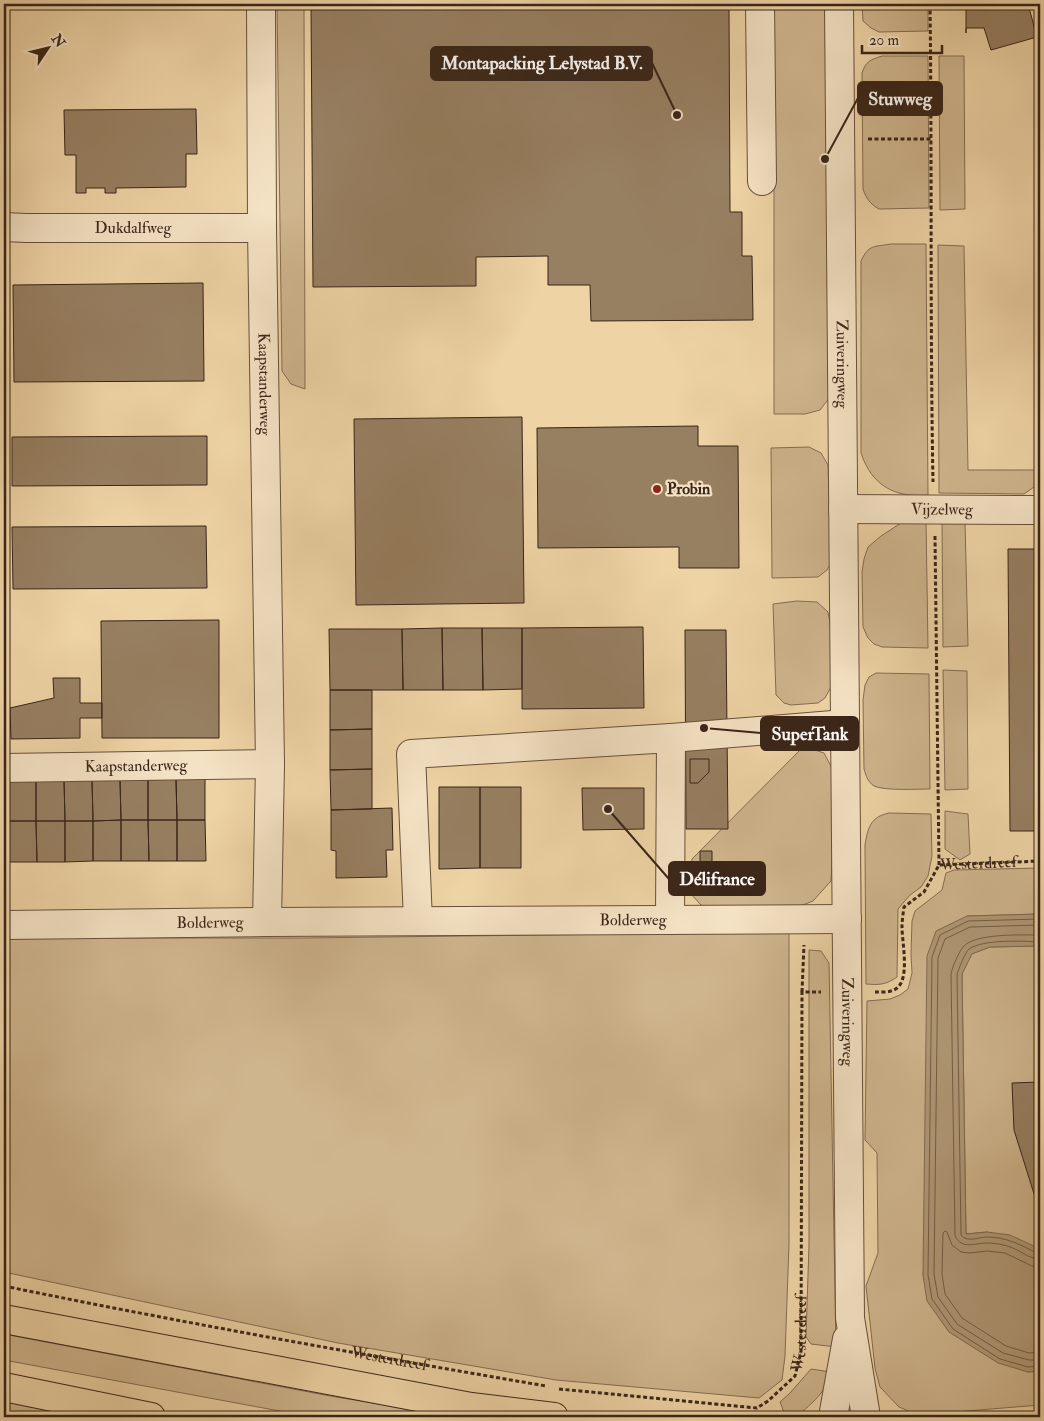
<svg xmlns="http://www.w3.org/2000/svg" width="1044" height="1421" viewBox="0 0 1044 1421" font-family="'IM FELL Double Pica',serif">
<style>
.green{fill:#cfb58d;stroke:#846d52}
.water{fill:#b09875;stroke:#806a50}
.lines{fill:none;stroke-linecap:round;stroke-linejoin:round}
.shore{stroke:#745e46;stroke-width:1}
.building{fill:#977f61;stroke:#392518}
.minor-casing{stroke:#66503b;stroke-width:30}
.major-casing{stroke:#392518;stroke-width:30}
.path{stroke:#392518;stroke-width:3;stroke-dasharray:4 2.5;stroke-linecap:butt}
.minor{stroke:#f4e2c4;stroke-width:28}
.major{stroke:#eed3a5;stroke-width:28}
.poi-dot{fill:#8f2418;stroke:#f4e2c4;stroke-width:2}
.labels{text-anchor:middle;dominant-baseline:central;stroke-width:4.5;stroke-linejoin:round;paint-order:stroke}
.street-label{font-size:16px;fill:#392518;stroke:#f4e2c4}
.poi-label{font-size:16px;font-weight:bold;fill:#392518;stroke:#f4e2c4;text-anchor:start}
.leader{fill:none;stroke:#392518;stroke-width:2}
.callout-dot{fill:#392518;stroke:#f4e2c4;stroke-width:2}
.callout{fill:#392518;stroke:#392518;stroke-width:2}
.callout-label{font-size:18px;text-anchor:middle;font-weight:bold;fill:#fff}
</style>
<rect width="100%" height="100%" fill="#eed3a5"/>
<filter id="stains"><feTurbulence type="fractalNoise" baseFrequency=".004" numOctaves="4"/><feColorMatrix values="0 0 0 0 .2 0 0 0 0 .09 0 0 0 0 .02 0 0 0 .5 -.17"/></filter>
<radialGradient id="worn" r=".72"><stop offset=".6" stop-color="#630" stop-opacity="0"/><stop offset="1" stop-color="#630" stop-opacity=".3"/></radialGradient>
<path class="green" d="M277 4H304L305 389 291 384 282 371Z
M774 4H833L830 397 820 410 805 414H774Z
M862 4H928V31L879 32 871 28 863 21Z
M882 56H928L929 208 879 209C870 204 866 198 863 189L862 73C866 61 870 60 882 56Z
M939 56H964L965 209 940 210Z
M891 244H926L928 495C895 498 872 486 861 453V261C869 244 874 247 891 244Z
M938 245 964 246 968 470H1040V487H1034L1024 494 939 493Z
M809 447 821 453 828 465 831 563 827 570 818 577 772 578 771 448Z
M926 520 928 648 882 647 874 644 868 638 863 627 862 572 864 559 868 547 881 536 901 523Z
M942 521H965L968 646 943 647Z
M797 601 817 602 828 612 831 629V687L825 698 818 703 791 705 784 703 776 695 773 604Z
M943 670 967 671 968 789 945 790Z
M876 673 929 674 930 789C917 789 885 791 874 786 868 782 866 776 864 769L863 700 865 685 869 677Z
M801 749 815 750 824 753 833 770 834 825 831 881 813 901 790 910H717L701 905 690 893 688 885 692 859Z
M945 811 968 814 970 854 960 860 945 849Z
M889 813 931 814 932 856 928 876 921 887 910 895 898 909 897 977C886 985 879 985 866 984L865 845C868 828 870 817 889 813Z
M1040 868V914L967 916 923 1275 1028 1372 1040 1371V1405L918 1415 899 1407 880 1387 875 1368 866 1286 878 1253 877 1153 865 1140 867 1001 890 999 900 995 908 989 912 973 911 954 912 921 915 911 942 890 946 873 954 870Z
M789 932V1244L785 1356 782 1380 759 1398 556 1380 338 1343 4 1272V938H303Z
M1040 946V1251L1038 1248 987 1232 966 1234 962 974 971 954 990 947Z
M809 950 821 951 829 963 836 1347 811 1344 806 1337 809 1245Z
M4 1334 330 1396 461 1417H312L4 1360Z
M811 1369 831 1372C823 1397 814 1400 797 1417H786L780 1402 790 1393Z
M4 1401 92 1417H4Z"/>
<path class="water" d="M1040 914V946L990 947 972 954 962 974 966 1234 987 1232 1010 1235 1038 1248 1040 1251V1371L1028 1372 998 1363 949 1332 927 1301 923 1275 927 956 936 931 967 916Z"/>
<g class="lines">
<path class="shore" d="M1040 919 968 921 940 935 932 957 928 1275 932 1299 953 1329 1000 1359 1028 1367 1040 1366
M1040 925 970 927 945 939 938 958 934 1274 938 1297 957 1324 1003 1353 1029 1360H1040
M1040 935C1022 935 977 933 964 946 959 951 952 968 951 974L955 1236C962 1250 975 1243 987 1243 993 1243 1001 1244 1007 1246 1019 1249 1028 1259 1040 1259
M1040 942C1022 941 984 939 969 949 965 952 959 969 957 974L961 1235C967 1243 979 1237 987 1237 1006 1237 1021 1245 1037 1253H1040
M1040 1267 1032 1266 1005 1253 987 1251 969 1253 961 1252 952 1245 947 1232 945 1231 943 1233 942 1274 945 1294 962 1318 1006 1346 1029 1353 1040 1352"/>
</g>
<path class="building" d="M311 4H729L730 212H742V256H752L753 320 591 321 590 285H548V256L476 257V286L313 287Z
M966 4H1028L1037 37 991 50 984 28H966V33Z
M196 109 197 154H186V187L116 188V193H105V188H86V193H76V155H65L64 110Z
M203 283 204 381 14 382 13 285Z
M522 417 524 603 356 605 354 419Z
M698 426V446H738L739 568H679V547L538 548 537 428Z
M207 436V485L12 486V437Z
M206 526 207 588 13 589 12 527Z
M1008 549H1040V831H1010Z
M219 620V738H102L101 621Z
M643 627 644 708 522 709V628Z
M442 628H482L483 690H443Z
M442 628 443 690H403L402 629Z
M482 628H522V689L483 690Z
M329 629H402L403 690H330Z
M685 630H726L728 829H686Z
M53 678H80V703H102V718H80V738L11 739 10 708 54 698Z
M330 690H372V729L330 730Z
M372 729V769L330 770V730Z
M690 759H709V772L698 783H690Z
M372 769V809L331 810 330 770Z
M176 779H205V820H177Z
M176 779 177 820H148V780Z
M36 780V821H8V781Z
M36 780H64L65 821H36Z
M64 780H92L93 821H65Z
M92 780H120L121 820 93 821Z
M120 780H148V820H121Z
M439 787H480V868L439 869Z
M480 787H521V868H480Z
M582 788H644V829L583 830Z
M392 808 393 850H386L387 877 336 878V851L331 850V810Z
M121 820H148L149 861H121Z
M121 820V861H93V821Z
M148 820H177V861H149Z
M177 820H205L206 861H177Z
M8 821H36L37 862H8Z
M36 821H65V862H37Z
M65 821H93V861L65 862Z
M700 851H712V875H700Z
M1040 1082V1204L1035 1197 1014 1130 1012 1083Z"/>
<g class="lines">
<g class="minor-casing">
<g id="minor">
<path id="s4" d="M261 4 262 228 270 764 267 922"/>
<path d="M760 4 762 181"/>
<path id="s5" d="M839 4 850 1318 866 1417"/>
<path id="s6" d="M4 227 26 228H262"/>
<path id="s7" d="M843 509 1040 510"/>
<path id="s8" d="M4 768 270 764"/>
<path d="M670 920 671 738"/>
<path d="M418 921 411 754 671 738 845 724"/>
<path id="s9" d="M4 925 267 922 847 919"/>
<path d="M833 1417 847 1339"/>
</g>
</g>
<g class="major-casing">
<path id="major" d="M4 1319 471 1407 554 1417
M4 1387 151 1417"/>
</g>
<g class="path">
<path d="M930 4C932 163 930 322 933 482"/>
<path d="M868 139H931"/>
<path d="M935 536 939 865"/>
<path d="M802 992 804 945"/>
<path id="s1" d="M875 992C882 992 891 993 897 988 910 978 902 942 902 927 902 921 903 914 904 907L924 892 939 865 1040 861"/>
<path id="s2" d="M4 1286C184 1323 365 1355 546 1386"/>
<path id="s3" d="M559 1389 757 1408 768 1401 795 1376 801 1352 802 992H821"/>
</g>
<use href="#minor" class="minor"/>
<use href="#major" class="major"/>
</g>
<circle class="poi-dot" cx="657" cy="489" r="5"/>
<g class="labels">
<g class="street-label">
<text stroke="none"><textPath href="#s6" startOffset="129">Dukdalfweg</textPath></text>
<text stroke="none"><textPath href="#s5" startOffset="360">Zuiveringweg</textPath></text>
<text stroke="none"><textPath href="#s4" startOffset="380">Kaapstanderweg</textPath></text>
<text stroke="none"><textPath href="#s7" startOffset="99">Vijzelweg</textPath></text>
<text stroke="none"><textPath href="#s8" startOffset="132">Kaapstanderweg</textPath></text>
<text stroke="none"><textPath href="#s1" startOffset="201">Westerdreef</textPath></text>
<text stroke="none"><textPath href="#s9" startOffset="629">Bolderweg</textPath></text>
<text stroke="none"><textPath href="#s9" startOffset="206">Bolderweg</textPath></text>
<text stroke="none"><textPath href="#s5" startOffset="1018">Zuiveringweg</textPath></text>
<text stroke="none"><textPath href="#s3" startOffset="292">Westerdreef</textPath></text>
<text stroke="none"><textPath href="#s2" startOffset="392">Westerdreef</textPath></text>
</g>
<g class="poi-label">
<text x="667" y="489">Probin</text>
</g>
</g>
<path class="leader" d="M677 115L652 63M825 159L858 98M704 728L761 733M608 809L669 879"/>
<g class="callout-dot">
<circle cx="677" cy="115" r="5"/>
<circle cx="825" cy="159" r="5"/>
<circle cx="704" cy="728" r="5"/>
<circle cx="608" cy="809" r="5"/>
</g>
<g class="callout">
<rect x="431" y="47" width="221" height="33" rx="5"/>
<rect x="858" y="82" width="84" height="33" rx="5"/>
<rect x="761" y="717" width="97" height="33" rx="5"/>
<rect x="669" y="862" width="96" height="33" rx="5"/>
</g>
<g class="callout-label">
<text x="542" y="69">Montapacking Lelystad B.V.</text>
<text x="900" y="105">Stuwweg</text>
<text x="810" y="740">SuperTank</text>
<text x="717" y="885">Délifrance</text>
</g>
<rect width="1044" height="1421" fill="none" stroke="#eed3a5" stroke-width="20"/>
<rect x="5" y="5" width="1034" height="1411" fill="none" stroke="#392518" stroke-width="2.5"/>
<rect x="10" y="10" width="1024" height="1401" fill="none" stroke="#392518"/>
<g transform="translate(48 48) rotate(55)" stroke="#f4e2c4" stroke-width="4" paint-order="stroke">
<path d="M0-4L9 19L0 12L-9 19Z" fill="#392518"/>
<text y="-8" font-size="14" font-weight="bold" text-anchor="middle" fill="#392518">N</text>
</g>
<path d="M862 45v8h80v-8" fill="none" stroke="#392518" stroke-width="2.5"/>
<text x="869" y="45" font-size="15" fill="#392518" stroke="#f4e2c4" stroke-width="4" paint-order="stroke">20 m</text>
<rect width="100%" height="100%" filter="url(#stains)"/>
<rect width="100%" height="100%" fill="url(#worn)"/>
</svg>
